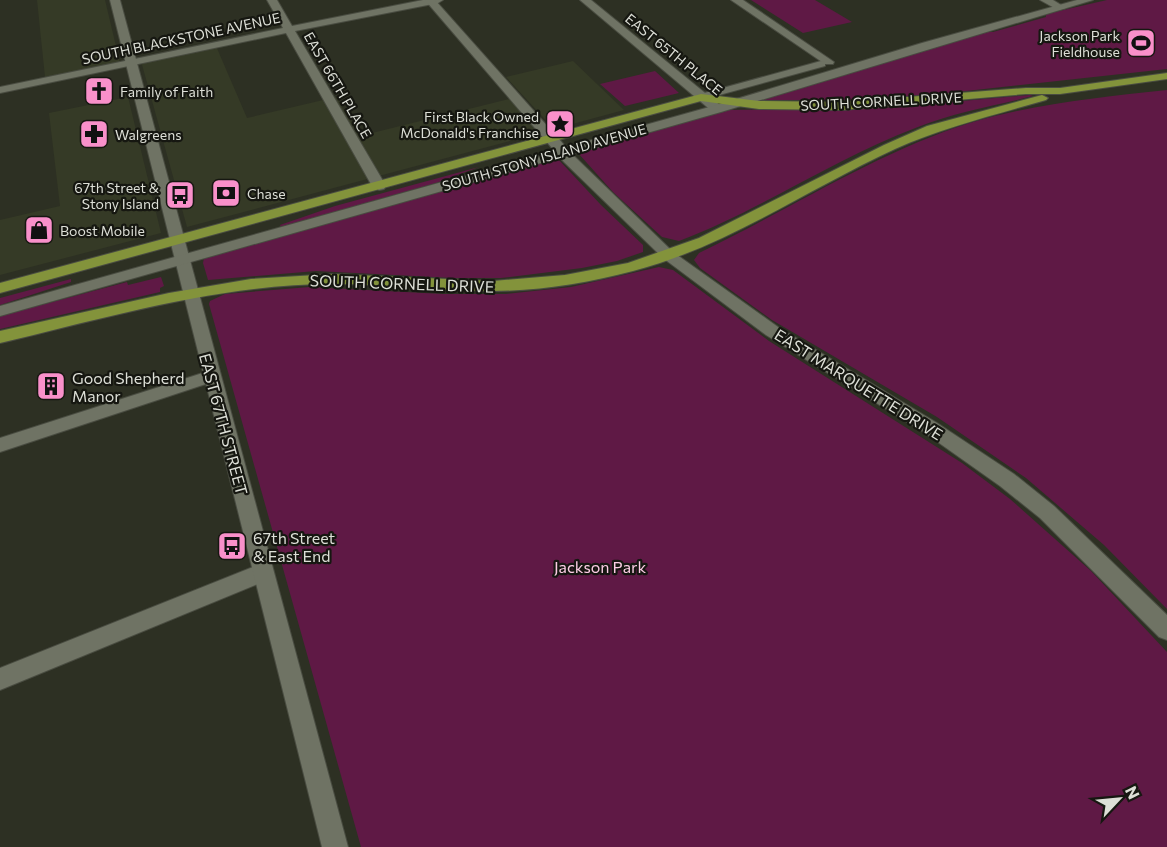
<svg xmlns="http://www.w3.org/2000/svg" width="1167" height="847" viewBox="0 0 1167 847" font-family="Commissioner,sans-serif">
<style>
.built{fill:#353a26}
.green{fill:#5f1945}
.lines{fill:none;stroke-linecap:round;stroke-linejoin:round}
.minor-casing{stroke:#494c41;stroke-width:2}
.tertiary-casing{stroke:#494c41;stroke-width:2}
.secondary-casing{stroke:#494c41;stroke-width:2}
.trunk-casing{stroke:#494c41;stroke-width:2}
.minor{fill:#6f7364;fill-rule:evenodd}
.tertiary{fill:#6f7364;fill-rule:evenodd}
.secondary{fill:#6f7364;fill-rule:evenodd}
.trunk{fill:#83933b;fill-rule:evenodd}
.labels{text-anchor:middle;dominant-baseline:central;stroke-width:4.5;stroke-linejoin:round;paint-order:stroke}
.far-poi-label{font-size:14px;fill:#dddfd7;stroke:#161711;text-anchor:start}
.far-street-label{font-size:14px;fill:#dddfd7;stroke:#161711}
.street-label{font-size:16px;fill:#dddfd7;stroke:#161711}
.poi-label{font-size:16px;fill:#dddfd7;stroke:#161711;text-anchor:start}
.park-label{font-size:16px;fill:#fccde5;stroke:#161711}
</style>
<rect width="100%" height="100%" fill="#2d3023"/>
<path class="built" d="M37 0H105L120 63 45 77Z
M216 46 247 118 336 97 360 136 509 99 540 133 187 227 141 61Z
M573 61 624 110 554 129 506 77Z
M128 97 161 233 0 275V220L60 206 49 113Z"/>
<path class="green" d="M751 0H815L852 22 803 33Z
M1107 0H1167V69L939 94 844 100H762L983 32H993L1046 17V14Z
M655 71 679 93 625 106 600 84Z
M1167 90V609L1104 545 1026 478 937 417 772 320 700 268 694 260 699 253C787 211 877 152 970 123 1033 104 1101 97 1167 90Z
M1030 95 1033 96C994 106 955 112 918 127 835 158 761 210 679 241L662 237 613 192 578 153 725 110 884 108Z
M557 158 601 205 643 245V252L617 261 582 268 501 278H453L316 271 208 280 203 263 204 258Z
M479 167 436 183 281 227 280 225 335 206Z
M659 267 673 270 769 341 962 463 1010 499 1091 571 1167 652V847H361L209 304 210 301 225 294 310 287 443 294H506L571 287Z
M161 277 164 286 160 288V292L0 329V316L127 282 128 285Z
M71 279V282L0 305V298Z"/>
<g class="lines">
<g class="minor-casing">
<path id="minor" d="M267 0H277L292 26 423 0H443L438 3 295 31 386 186 384 189 379 190 372 186 286 33 0 93V87L283 28Z
M580 0H591L721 106V112H713Z
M731 0H743L834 62 833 64H825Z
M1040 0H1053L1066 8 1058 10Z
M212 370 218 372 221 376 218 380 0 452V438Z
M263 563 270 565 273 572 270 579 0 690V668Z"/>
</g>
<g class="tertiary-casing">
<path id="tertiary" d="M110 0H120L348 847H322Z
M425 0H435L574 156 673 252 778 327 937 423 1014 474 1054 506 1167 615V640L1159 637 1040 518 1000 486 925 433 766 335 663 258 564 162Z"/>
</g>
<g class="secondary-casing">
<path id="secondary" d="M1077 0H1093L721 112 0 316V306L713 106 922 43Z
M821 61 825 62V66L701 100 695 97 697 95Z"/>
</g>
<g class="trunk-casing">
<path id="trunk" d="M1167 73V79L1060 94H1026L842 110 759 109 701 101 0 293V283L701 94 759 101 842 102 1026 88H1060Z
M1042 95 1048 98 1046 100C995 115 944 127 895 149 808 189 726 247 633 271 588 283 539 291 492 291 439 291 386 284 333 284 220 284 109 317 0 343V331L169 293 251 279 333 274 493 281 565 275 628 263 699 238 884 145 927 126Z"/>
</g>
<use href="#minor" class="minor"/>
<use href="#tertiary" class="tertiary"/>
<use href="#secondary" class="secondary"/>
<use href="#trunk" class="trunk"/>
</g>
<defs>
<g id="stadium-square" transform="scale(1.5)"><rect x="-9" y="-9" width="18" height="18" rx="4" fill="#f990ca" stroke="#161711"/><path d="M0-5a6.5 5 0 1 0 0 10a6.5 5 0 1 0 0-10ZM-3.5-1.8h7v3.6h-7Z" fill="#111"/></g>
<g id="church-square" transform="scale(1.5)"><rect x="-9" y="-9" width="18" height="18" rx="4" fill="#f990ca" stroke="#161711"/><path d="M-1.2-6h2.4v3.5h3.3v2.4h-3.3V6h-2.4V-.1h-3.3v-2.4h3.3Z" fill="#111"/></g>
<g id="sight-square" transform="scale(1.5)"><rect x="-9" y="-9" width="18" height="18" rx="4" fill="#f990ca" stroke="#161711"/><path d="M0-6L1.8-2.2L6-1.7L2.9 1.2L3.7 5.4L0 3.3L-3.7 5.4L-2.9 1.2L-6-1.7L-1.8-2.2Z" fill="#111"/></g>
<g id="pharmacy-square" transform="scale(1.5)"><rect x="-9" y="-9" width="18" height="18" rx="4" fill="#f990ca" stroke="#161711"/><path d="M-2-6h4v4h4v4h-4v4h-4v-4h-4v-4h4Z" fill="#111"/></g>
<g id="bank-square" transform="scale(1.5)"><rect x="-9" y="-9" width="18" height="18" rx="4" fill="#f990ca" stroke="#161711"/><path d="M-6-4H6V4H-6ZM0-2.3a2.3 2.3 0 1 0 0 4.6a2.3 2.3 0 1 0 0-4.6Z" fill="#111"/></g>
<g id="bus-square" transform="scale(1.5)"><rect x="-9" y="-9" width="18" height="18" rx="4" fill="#f990ca" stroke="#161711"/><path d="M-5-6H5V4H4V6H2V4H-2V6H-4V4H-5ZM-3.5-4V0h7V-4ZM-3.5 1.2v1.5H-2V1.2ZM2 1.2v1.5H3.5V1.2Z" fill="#111"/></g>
<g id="shop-square" transform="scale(1.5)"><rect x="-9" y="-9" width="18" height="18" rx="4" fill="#f990ca" stroke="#161711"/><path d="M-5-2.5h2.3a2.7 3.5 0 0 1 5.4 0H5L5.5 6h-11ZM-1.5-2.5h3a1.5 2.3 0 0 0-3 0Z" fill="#111"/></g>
<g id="building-square" transform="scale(1.5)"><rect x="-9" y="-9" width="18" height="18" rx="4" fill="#f990ca" stroke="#161711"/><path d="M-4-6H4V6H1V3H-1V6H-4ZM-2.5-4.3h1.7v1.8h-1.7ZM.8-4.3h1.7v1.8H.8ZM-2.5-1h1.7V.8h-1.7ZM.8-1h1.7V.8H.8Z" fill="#111"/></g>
</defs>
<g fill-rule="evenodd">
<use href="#stadium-square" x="1141" y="43"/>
<use href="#church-square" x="99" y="91"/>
<use href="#sight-square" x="560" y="124"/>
<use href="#pharmacy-square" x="94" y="134"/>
<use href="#bank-square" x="226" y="193"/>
<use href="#bus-square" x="180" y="195"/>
<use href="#shop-square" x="39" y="230"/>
<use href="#building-square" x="51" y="386"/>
<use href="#bus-square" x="232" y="546"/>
</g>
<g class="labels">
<g class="far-poi-label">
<text x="1120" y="35" text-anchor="end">Jackson Park<tspan x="1120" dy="16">Fieldhouse</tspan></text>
<text x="120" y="91">Family of Faith</text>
<text x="539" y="116" text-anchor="end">First Black Owned<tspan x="539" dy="16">McDonald's Franchise</tspan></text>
<text x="115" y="134">Walgreens</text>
<text x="159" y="187" text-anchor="end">67th Street &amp;<tspan x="159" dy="16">Stony Island</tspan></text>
<text x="247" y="193">Chase</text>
<text x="60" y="230">Boost Mobile</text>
</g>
<g class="far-street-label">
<text transform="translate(181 38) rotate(-12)">SOUTH BLACKSTONE AVENUE</text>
<text transform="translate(674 54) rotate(39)">EAST 65TH PLACE</text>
<text transform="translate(338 85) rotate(60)">EAST 66TH PLACE</text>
<text transform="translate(881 101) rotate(-3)">SOUTH CORNELL DRIVE</text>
<text transform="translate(544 157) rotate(-16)">SOUTH STONY ISLAND AVENUE</text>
</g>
<g class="street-label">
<text transform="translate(402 283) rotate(2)">SOUTH CORNELL DRIVE</text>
<text transform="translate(859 384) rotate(32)">EAST MARQUETTE DRIVE</text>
<text transform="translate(224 424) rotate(75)">EAST 67TH STREET</text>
</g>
<g class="poi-label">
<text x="72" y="377">Good Shepherd<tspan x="72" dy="18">Manor</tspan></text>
<text x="253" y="537">67th Street<tspan x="253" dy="18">&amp; East End</tspan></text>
</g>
<g class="park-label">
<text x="600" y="566">Jackson Park</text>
</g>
</g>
<g transform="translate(1119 799) rotate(64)" stroke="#161711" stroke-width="4.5" paint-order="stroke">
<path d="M0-4.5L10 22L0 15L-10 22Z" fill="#dddfd7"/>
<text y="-9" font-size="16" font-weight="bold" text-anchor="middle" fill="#dddfd7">N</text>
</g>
</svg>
